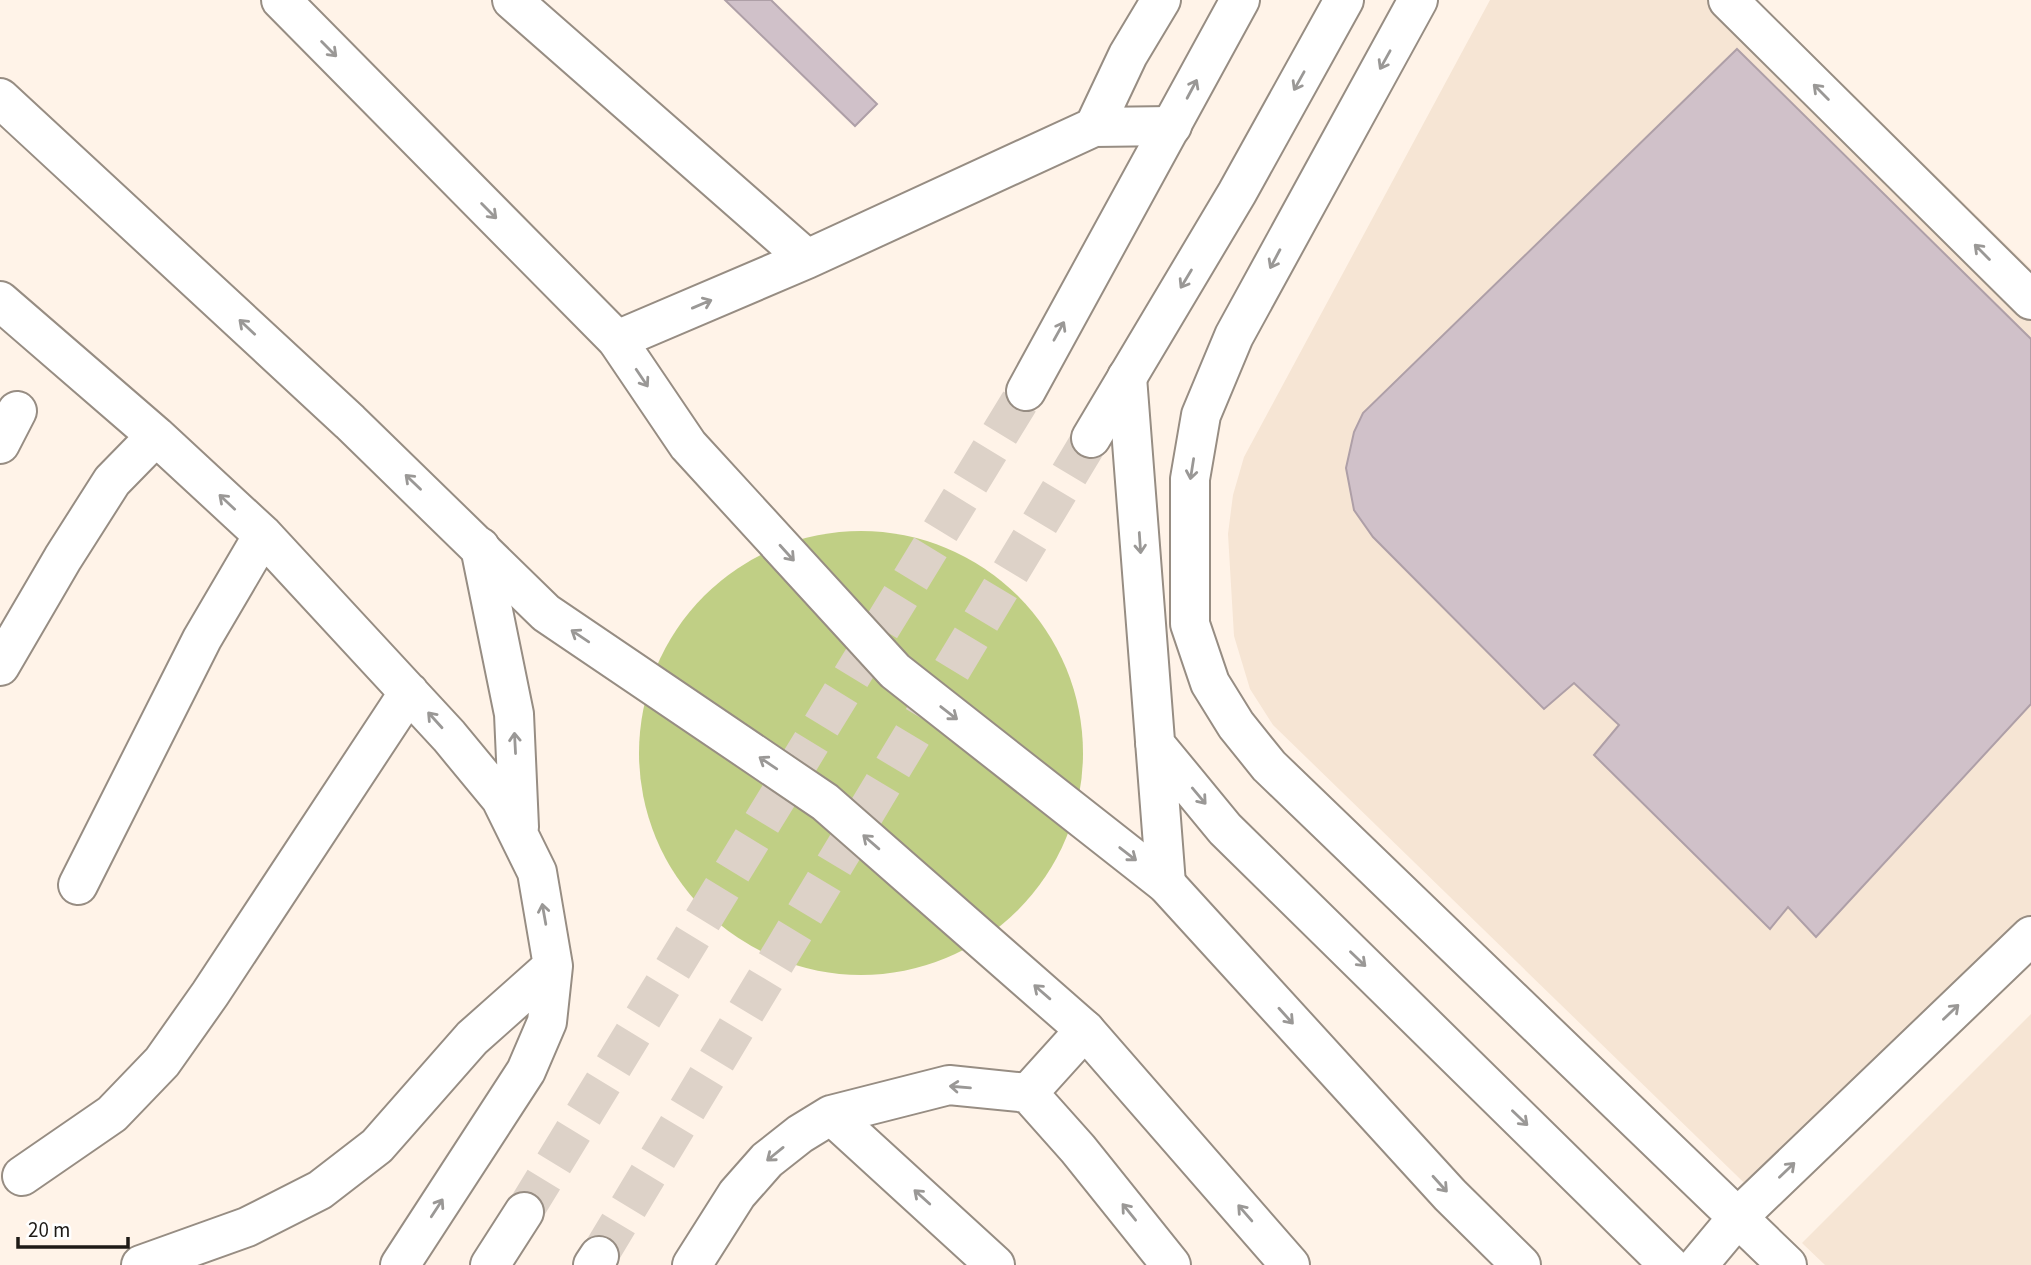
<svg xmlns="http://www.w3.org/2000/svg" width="2031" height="1265" viewBox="0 0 2031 1265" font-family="'Source Sans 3',sans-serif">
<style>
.built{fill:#f6e5d4}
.green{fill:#c0cf85}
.building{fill:#d0c1c9;stroke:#ae9fa7;stroke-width:2}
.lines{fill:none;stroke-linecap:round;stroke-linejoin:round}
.major-tunnel{stroke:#ddd2c8;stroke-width:38;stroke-dasharray:38 19;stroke-linecap:butt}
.minor-casing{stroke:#978d83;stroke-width:42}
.major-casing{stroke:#978d83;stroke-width:42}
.minor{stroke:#fff;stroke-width:38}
.major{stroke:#fff;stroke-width:38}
.oneway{stroke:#9a9896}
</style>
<rect width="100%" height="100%" fill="#fff3e8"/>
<path class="built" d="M1490 0H1757L2031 269V939L1769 1207 1273 725 1250 689 1234 636 1228 534 1233 495 1244 457Z
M2031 1014V1265H1825L1802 1243Z"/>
<path class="green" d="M639 753a222 222 0 1 1 444 0a222 222 0 1 1-444 0Z"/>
<path class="building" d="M725 0H771L877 104 855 126Z
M1737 49 2031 339V704L1816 937 1788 907 1770 929 1594 755 1619 725 1574 683 1544 709 1373 537 1354 510 1346 468 1354 432 1363 413Z"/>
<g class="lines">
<path class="major-tunnel" d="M524 1212 1026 391
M599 1256 1091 438"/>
<g class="minor-casing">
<path id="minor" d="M512 0 807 259
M1418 0 1234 336 1201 415 1190 479V624L1210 683 1236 725 1269 766 1787 1265
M1728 0 2031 300
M1094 127 1128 55 1161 0
M0 301 156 436 263 535 449 736 501 799 537 872 553 966 547 1022 526 1071 400 1265
M617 340 807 259 1094 127 1172 126
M1127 377 1166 884
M0 444 17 411
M480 547 514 714 519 827
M0 666 63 558 112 481 156 436
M1155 744 1225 829 1669 1265
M78 885 202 639 263 535
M1028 1093 1085 1030
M831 1115 995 1265
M22 1176 112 1114 162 1062 210 994 409 692
M141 1265 247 1227 320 1190 377 1146 472 1038 553 966
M692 1265 737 1194 767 1160 800 1134 831 1115 949 1085 1028 1093 1078 1149 1171 1265
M1698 1265 1738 1217 2031 936"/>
</g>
<g class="major-casing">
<path id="major" d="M281 0 617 340 688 445 895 671 1166 884 1450 1195 1521 1265
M0 98 350 422 546 613 825 802 1085 1030 1290 1265
M1026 391 1240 0
M1091 438 1237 193 1344 0
M490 1265 524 1212
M593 1265 599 1256"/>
</g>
<use href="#minor" class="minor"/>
<use href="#major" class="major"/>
</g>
<defs><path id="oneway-shaft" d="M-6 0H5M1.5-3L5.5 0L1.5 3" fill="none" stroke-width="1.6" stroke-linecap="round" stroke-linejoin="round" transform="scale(1.75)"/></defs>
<g class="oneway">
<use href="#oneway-shaft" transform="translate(329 49) rotate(45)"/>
<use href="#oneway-shaft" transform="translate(1385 60) rotate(119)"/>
<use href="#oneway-shaft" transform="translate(1299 81) rotate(119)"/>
<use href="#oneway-shaft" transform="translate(1192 89) rotate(-62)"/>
<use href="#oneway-shaft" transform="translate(1821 92) rotate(-135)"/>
<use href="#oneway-shaft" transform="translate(489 211) rotate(45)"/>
<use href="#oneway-shaft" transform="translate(1982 252) rotate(-135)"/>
<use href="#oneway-shaft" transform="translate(1275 259) rotate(118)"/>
<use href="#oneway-shaft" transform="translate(1186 279) rotate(121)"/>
<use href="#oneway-shaft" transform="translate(702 304) rotate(-23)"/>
<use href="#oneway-shaft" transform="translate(247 327) rotate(-137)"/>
<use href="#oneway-shaft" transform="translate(1059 331) rotate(-61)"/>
<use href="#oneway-shaft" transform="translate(642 378) rotate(56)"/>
<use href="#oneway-shaft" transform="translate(1192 469) rotate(99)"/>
<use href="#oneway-shaft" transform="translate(413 482) rotate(-136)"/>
<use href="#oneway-shaft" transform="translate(227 502) rotate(-137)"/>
<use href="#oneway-shaft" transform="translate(1140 543) rotate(86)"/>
<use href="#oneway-shaft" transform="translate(787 553) rotate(48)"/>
<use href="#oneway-shaft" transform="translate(580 636) rotate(-146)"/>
<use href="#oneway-shaft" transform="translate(949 713) rotate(38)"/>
<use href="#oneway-shaft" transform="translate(435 720) rotate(-132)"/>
<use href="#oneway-shaft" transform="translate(515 743) rotate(-93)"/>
<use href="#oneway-shaft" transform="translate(768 763) rotate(-146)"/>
<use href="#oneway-shaft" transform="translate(1199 796) rotate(50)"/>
<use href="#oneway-shaft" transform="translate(871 842) rotate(-139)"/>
<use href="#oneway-shaft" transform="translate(1128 854) rotate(38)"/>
<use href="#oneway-shaft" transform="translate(544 914) rotate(-100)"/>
<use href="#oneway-shaft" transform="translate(1358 959) rotate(44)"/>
<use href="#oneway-shaft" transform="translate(1042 992) rotate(-139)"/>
<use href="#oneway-shaft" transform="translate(1951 1012) rotate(-44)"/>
<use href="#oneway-shaft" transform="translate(1286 1016) rotate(48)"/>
<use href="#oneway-shaft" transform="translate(960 1087) rotate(-175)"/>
<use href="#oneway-shaft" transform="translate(1520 1118) rotate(44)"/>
<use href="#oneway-shaft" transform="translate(775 1154) rotate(141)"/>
<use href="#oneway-shaft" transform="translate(1787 1170) rotate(-44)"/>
<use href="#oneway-shaft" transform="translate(1440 1184) rotate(48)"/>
<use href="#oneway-shaft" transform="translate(922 1197) rotate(-138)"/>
<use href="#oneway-shaft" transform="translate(437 1208) rotate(-57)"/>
<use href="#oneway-shaft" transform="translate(1129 1212) rotate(-129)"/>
<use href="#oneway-shaft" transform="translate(1245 1213) rotate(-131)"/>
</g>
<path d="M18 1237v10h110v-10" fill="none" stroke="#1e1a16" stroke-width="3.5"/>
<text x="28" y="1237" font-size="21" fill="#1e1a16" stroke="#ffffff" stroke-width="5" paint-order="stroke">20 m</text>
</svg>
